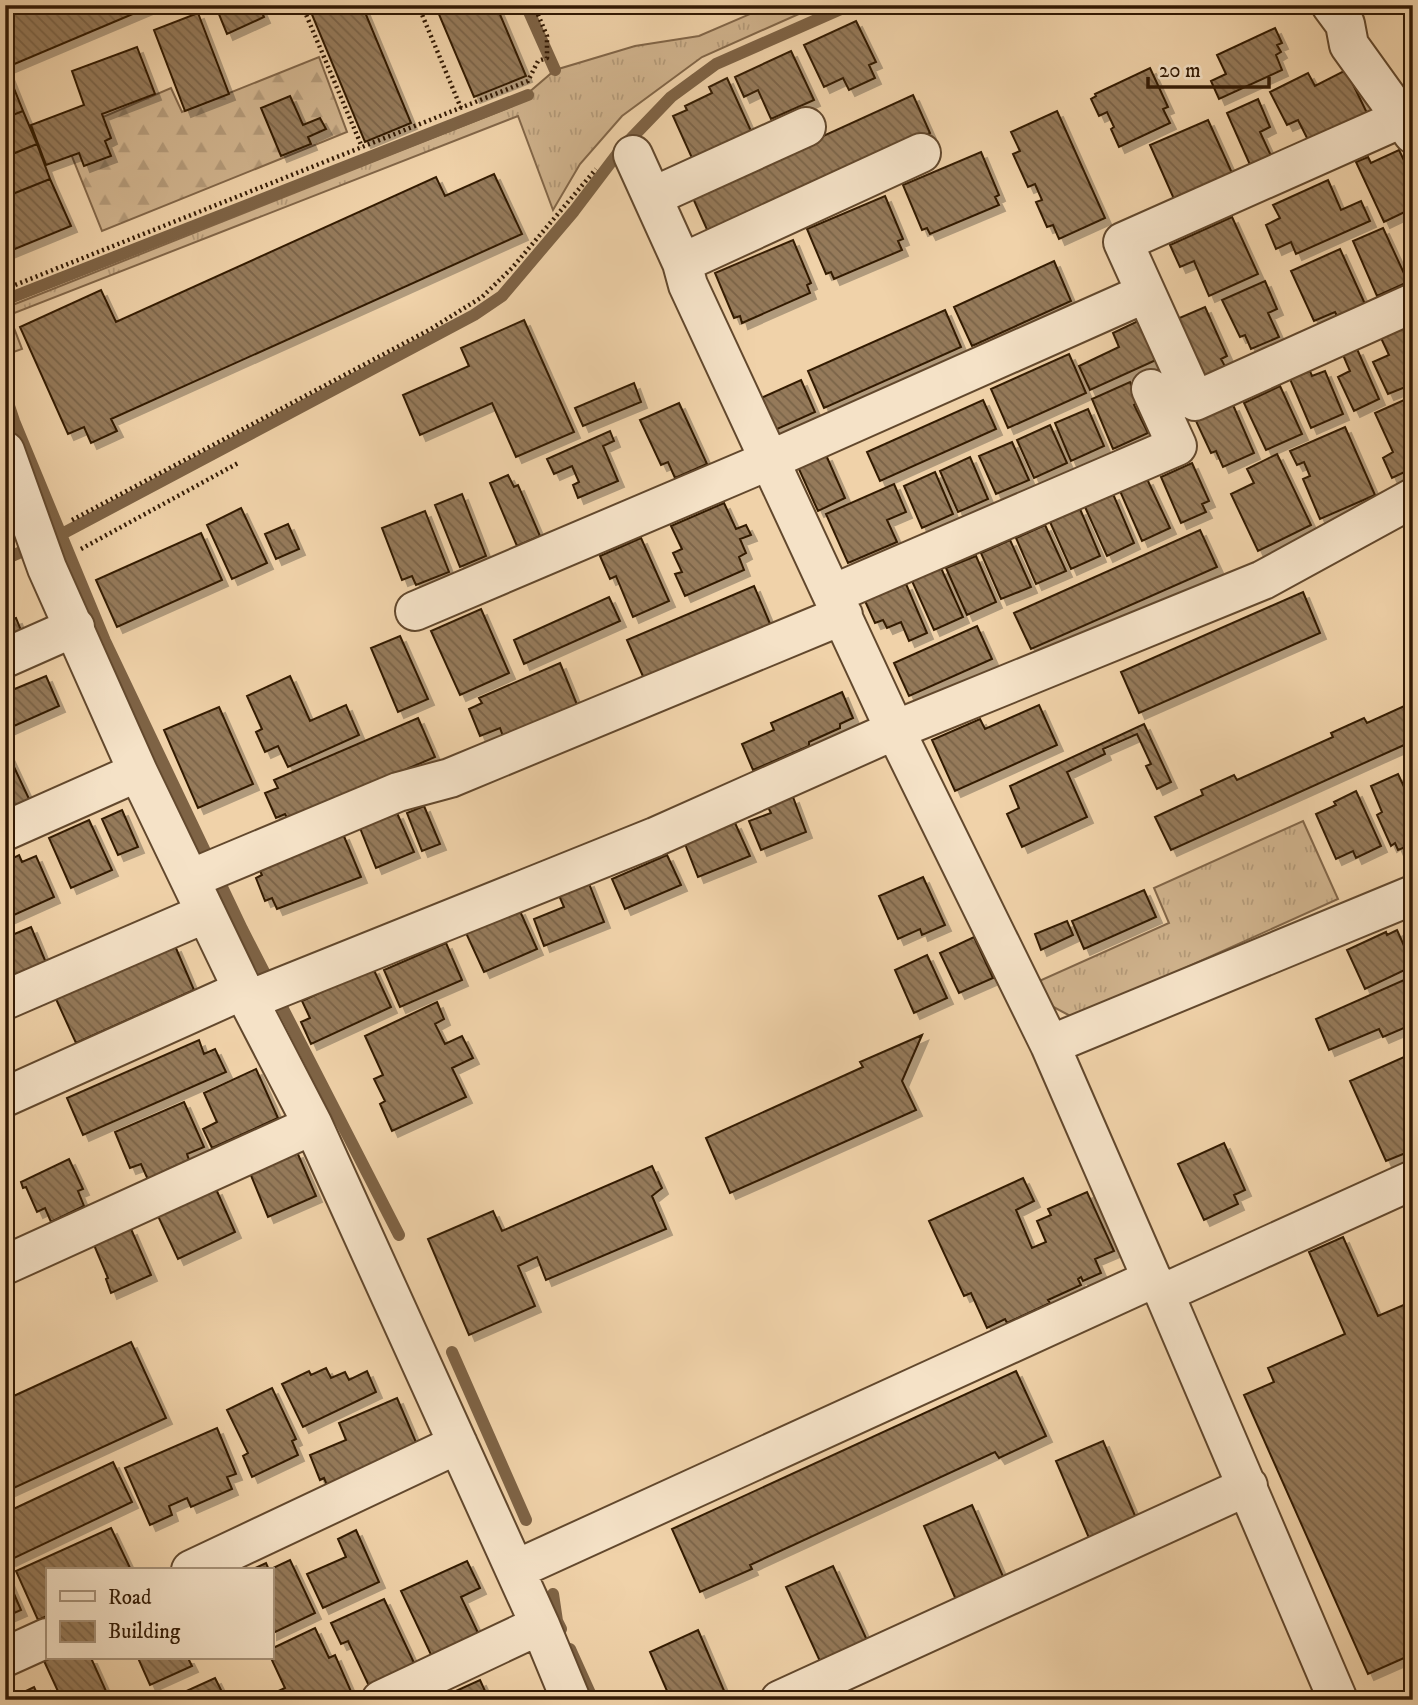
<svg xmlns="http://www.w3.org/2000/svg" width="1418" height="1705" viewBox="0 0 1418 1705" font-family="'IM FELL DW Pica',serif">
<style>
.grass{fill:url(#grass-tufts);stroke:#826648;stroke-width:2}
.forest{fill:url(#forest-firs);stroke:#826648;stroke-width:2}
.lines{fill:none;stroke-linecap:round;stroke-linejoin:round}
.stream{stroke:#7e6345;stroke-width:12}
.building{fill:url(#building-back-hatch);stroke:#331a04;stroke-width:2;filter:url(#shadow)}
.minor-casing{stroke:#62482d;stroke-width:42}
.path{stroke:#331a04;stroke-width:4.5;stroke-dasharray:2 3.5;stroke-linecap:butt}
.minor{stroke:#f5e2c7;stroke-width:38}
</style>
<defs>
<pattern id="grass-tufts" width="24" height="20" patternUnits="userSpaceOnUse" patternTransform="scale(1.75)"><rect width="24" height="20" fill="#d0b38d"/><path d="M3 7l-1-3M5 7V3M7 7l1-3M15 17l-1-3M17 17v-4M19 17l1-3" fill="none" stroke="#b39978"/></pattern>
<pattern id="forest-firs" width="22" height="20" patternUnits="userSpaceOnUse" patternTransform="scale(1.75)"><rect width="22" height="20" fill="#d0b38d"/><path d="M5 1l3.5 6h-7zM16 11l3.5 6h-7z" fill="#b39978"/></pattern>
<pattern id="building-back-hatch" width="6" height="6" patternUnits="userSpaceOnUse" patternTransform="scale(1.75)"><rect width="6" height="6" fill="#957a5a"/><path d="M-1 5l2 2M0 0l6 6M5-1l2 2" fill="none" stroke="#7a6348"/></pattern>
<filter id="shadow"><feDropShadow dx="6" dy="6" stdDeviation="0" flood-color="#0004"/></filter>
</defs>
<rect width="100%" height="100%" fill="#f0d2a9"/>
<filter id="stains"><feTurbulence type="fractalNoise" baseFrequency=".00286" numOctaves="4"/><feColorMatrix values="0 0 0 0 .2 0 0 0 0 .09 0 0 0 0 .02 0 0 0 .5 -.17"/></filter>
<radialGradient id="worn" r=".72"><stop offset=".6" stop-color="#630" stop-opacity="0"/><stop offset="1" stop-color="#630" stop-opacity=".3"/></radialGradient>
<path class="grass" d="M771 5H819L702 57 622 116 580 164 553 210 518 116 9 315 22 349 5 355V308L513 106 555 70 635 46 699 36Z
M1303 821 1338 899 1074 1018 1046 1003 1037 982 1169 923 1154 888Z"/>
<path class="forest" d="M319 57 347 132 102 231 63 134 171 88 182 112Z"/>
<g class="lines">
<path class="stream" d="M526 5 555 70
M5 300 528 95
M5 394 14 421 105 641 242 929 399 1235
M5 559 60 535 474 315 502 296 574 211 621 149 671 97 716 64 850 5
M452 1352 526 1520
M553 1594 557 1621 561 1629
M570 1649 593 1700"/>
</g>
<path class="building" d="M15 5H154L5 68V9Z
M220 5H266L260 8 264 17 227 34 216 7Z
M308 5H362L411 123 365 142Z
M435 5H496L526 76 474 97Z
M198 13 229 94 185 111 154 30Z
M856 21 876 62 869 65 875 78 849 90 843 78 824 87 804 45Z
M1275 28 1282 43 1277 45 1281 52 1276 55 1282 70 1219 99 1211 81 1226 74 1217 55Z
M137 47 155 94 102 114 111 138 105 141 111 156 84 166 79 153 46 165 31 125 84 105 72 71Z
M791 51 814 100 771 119 758 90 744 97 735 77Z
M1150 68 1168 107 1163 109 1170 123 1119 147 1111 129 1114 127 1107 112 1099 116 1091 99 1096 96 1095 94Z
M1346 70 1367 113 1309 142 1298 120 1287 125 1270 92 1308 73 1315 86Z
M7 71 23 111 5 118V72Z
M727 78 751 131 692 158 673 116 687 110 685 106 712 93 709 87Z
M913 95 930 133 709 234 692 196Z
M290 96 303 125 320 118 326 129 308 137 311 144 281 156 261 108Z
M1258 99 1270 127 1260 132 1272 158 1251 167 1227 113Z
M23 111 37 144 5 157V118Z
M1057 111 1105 218 1059 239 1053 225 1047 227 1036 202 1042 200 1035 184 1028 187 1013 154 1020 151 1011 132Z
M1208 120 1232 173 1174 199 1150 145Z
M37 144 50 179 5 197V157Z
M1399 150 1413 179V208L1384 222 1356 162 1368 157 1371 163Z
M981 152 999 195 995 197 999 205 930 234 927 228 922 230 903 185Z
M494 174 522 234 111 419 117 431 91 443 84 427 68 434 20 327 101 290 116 322 436 177 445 196Z
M50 179 71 226 5 253V197Z
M1328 180 1341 210 1361 201 1370 221 1296 254 1291 242 1276 249 1266 225 1280 218 1273 205Z
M885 196 903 239 898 241 902 250 834 279 831 272 826 274 807 229Z
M1232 217 1258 274 1209 296 1194 261 1180 267 1170 245Z
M1383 228 1408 282 1377 296 1353 241Z
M793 240 811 283 807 285 810 293 742 323 740 316 734 318 715 273Z
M1340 249 1365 304 1337 316 1335 312 1314 321 1291 271Z
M1054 261 1071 301 972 346 954 307Z
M1265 281 1277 309 1268 313 1279 337 1251 349 1245 335 1240 337 1222 300Z
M1205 307 1227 356 1221 359 1226 368 1202 379 1177 319Z
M945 310 961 347 824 408 808 371Z
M524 320 574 432 516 457 492 403 420 435 403 395 469 366 461 348Z
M1138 321 1156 360 1090 390 1079 366 1119 347 1113 333Z
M1405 328 1413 345V384L1388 394 1373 362 1389 355 1381 338Z
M1357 349 1379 399 1354 411 1338 377 1350 371 1343 355Z
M1069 354 1086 393 1008 428 991 389Z
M1310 371 1312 376 1325 371 1343 414 1311 428 1290 379Z
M801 380 815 412 775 430 761 398Z
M1130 382 1139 402 1134 405 1148 433 1113 449 1092 399Z
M634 383 641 402 583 426 575 408Z
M1280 386 1302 434 1266 450 1244 403Z
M1413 396V468L1392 478 1383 458 1393 452 1375 413Z
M983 400 996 429 880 481 867 452Z
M679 403 707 464 675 478 668 462 661 465 640 420Z
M1233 405 1254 453 1223 467 1216 451 1211 453 1196 421Z
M1088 409 1104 446 1071 461 1055 423Z
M1050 425 1067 463 1034 478 1017 440Z
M1345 427 1375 495 1320 519 1303 479 1310 476 1304 462 1297 465 1290 451Z
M610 431 614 441 603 446 618 481 578 498 573 485 579 482 572 466 554 474 547 459Z
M1012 442 1029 480 996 494 979 456Z
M1277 454 1311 525 1258 551 1231 494 1254 483 1247 469Z
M826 455 845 498 818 511 798 467Z
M970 457 988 499 958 512 940 471Z
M1192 463 1209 501 1202 504 1206 512 1181 523 1161 477Z
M935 472 953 514 922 528 904 486Z
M508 475 514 487 518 485 540 536 517 546 490 483Z
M1147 479 1170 528 1142 541 1120 491Z
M894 484 906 512 887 520 897 542 848 563 826 514Z
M462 494 486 556 460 567 435 505Z
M1113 494 1134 543 1107 556 1085 507Z
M724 503 736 529 746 525 751 535 740 539 746 553 739 557 744 570 685 596 675 574 682 572 673 553 682 549 671 526Z
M241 508 267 563 232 579 207 525Z
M1080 509 1100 556 1071 569 1050 522Z
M425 511 449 572 416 585 412 576 402 580 382 528Z
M288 524 299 549 276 559 265 534Z
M1045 525 1066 571 1036 584 1016 538Z
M1200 530 1217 567 1031 649 1014 613Z
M201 533 222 580 117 627 96 580Z
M641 538 669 601 633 617 616 576 610 579 600 556Z
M1010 540 1031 587 1001 599 981 553Z
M976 556 996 602 967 615 946 568Z
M941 568 963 617 934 630 912 581Z
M906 584 927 633 909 641 901 622 887 628 883 620 875 623 865 601Z
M754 586 771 626 645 681 627 640Z
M1303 592 1320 633 1139 713 1121 672Z
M609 597 620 621 524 664 514 640Z
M5 609 10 620 16 618 22 633 5 640Z
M481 609 509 673 460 695 431 631Z
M977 626 992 659 909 696 894 663Z
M400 636 428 699 398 712 371 648Z
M560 663 578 707 504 739 500 728 480 736 469 709 482 703 479 698Z
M46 676 59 706 5 730V693Z
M290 676 310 721 346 705 359 735 288 767 278 746 265 752 256 732 262 729 247 696Z
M842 692 853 718 840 724V728L809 742V746L753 770 742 744 774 730 771 723Z
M1413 702V741L1171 850 1155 817 1203 795 1201 790 1234 775 1237 780 1333 737 1331 733 1364 718 1367 723Z
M1039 705 1057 745 955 791 932 740 980 719 985 729Z
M219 707 253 784 198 808 164 730Z
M418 718 435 757 288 820 285 814 276 818 265 793 278 788 274 780Z
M1144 724 1171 782 1157 789 1146 766 1151 764 1137 734 1103 749 1105 754 1067 772 1087 817 1022 847 1007 814 1019 808 1010 786Z
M7 752 30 801 5 813V753Z
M1398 774 1413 806V844L1398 850 1395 843 1391 846 1377 815 1382 812 1371 786Z
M1356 791 1381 846 1356 858 1353 851 1336 859 1316 814 1336 805 1334 802Z
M793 797 806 832 761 850 749 821 771 813 768 807Z
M424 806 440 844 422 851 407 813Z
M122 810 138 847 118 855 102 819Z
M397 813 414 852 376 868 360 828Z
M89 820 112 870 71 888 49 838Z
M735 823 750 856 698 877 685 844Z
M343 834 361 877 277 909 272 898 265 901 256 878 262 875 260 871Z
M19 855 22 862 36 856 54 897 5 919V862Z
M667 855 681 885 625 909 612 879Z
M923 877 945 925 922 935 920 929 898 939 879 896Z
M588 881 604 922 544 946 534 919 564 907 558 893Z
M1144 890 1156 917 1084 949 1072 921Z
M519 909 537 949 484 972 466 933Z
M1067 921 1073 935 1041 950 1035 934Z
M31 927 47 965 11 980 5 965V938Z
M1397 930 1413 966 1365 989 1347 950 1386 932 1387 935Z
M974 937 993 978 959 993 940 953Z
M446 943 462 980 400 1007 384 970Z
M175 946 194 990 76 1043 56 999Z
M927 955 947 998 914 1013 895 970Z
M373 968 391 1007 311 1044 301 1022 310 1018 302 1001Z
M1413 976V1015L1408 1017 1411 1025 1383 1037 1379 1029 1329 1050 1316 1019Z
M437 1002 444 1019 435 1024 445 1044 462 1036 473 1058 452 1068 466 1097 392 1131 380 1104 385 1101 374 1079 383 1075 365 1036Z
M922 1035 902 1081 916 1110 730 1193 706 1138 863 1067 860 1062Z
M199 1040 204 1054 215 1049 226 1072 83 1135 67 1098Z
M1413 1053V1150L1386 1161 1350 1081Z
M256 1069 278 1118 212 1148 203 1129 217 1122 204 1093Z
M184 1102 204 1147 187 1154 189 1160 166 1170 167 1174 149 1182 141 1164 130 1168 115 1132Z
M1224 1143 1245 1190 1234 1195 1238 1204 1204 1220 1178 1164Z
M297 1152 316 1196 268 1217 250 1173Z
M69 1159 83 1189 78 1191 84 1206 51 1222 45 1208 37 1212 26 1187 23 1188 21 1182Z
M652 1166 662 1188 652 1196 666 1229 546 1280 537 1257 518 1266 535 1306 469 1335 428 1239 493 1211 502 1231Z
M1023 1178 1034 1201 1016 1210 1032 1248 1046 1242 1037 1221 1051 1215 1048 1209 1087 1192 1114 1251 1095 1259 1101 1273 1083 1281 1081 1277 1078 1279 1081 1285 1048 1300 1050 1303 1007 1323 1005 1319 987 1328 971 1293 964 1296 929 1221Z
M216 1189 235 1232 178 1259 158 1216Z
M131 1229 151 1275 111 1293 106 1279 108 1278 94 1245Z
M1343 1237 1378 1316 1413 1301V1654L1368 1674 1244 1395 1274 1382 1268 1368 1345 1334 1309 1252Z
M131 1342 166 1418 5 1492V1400Z
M326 1368 331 1378 345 1372 349 1380 367 1371 376 1392 303 1427 282 1384 309 1371 311 1375Z
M1016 1371 1046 1436 999 1458 995 1452 750 1565 752 1569 700 1592 672 1529Z
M272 1388 296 1439 292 1441 298 1455 252 1477 243 1456 248 1453 227 1410Z
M397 1398 421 1454 330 1493 324 1478 320 1480 310 1455 346 1440 339 1423Z
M217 1428 236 1474 227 1477 232 1489 191 1507 187 1498 169 1506 172 1515 150 1525 125 1468Z
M1103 1441 1139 1525 1092 1545 1056 1461Z
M113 1462 132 1502 10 1560 5 1549V1513Z
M972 1505 1008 1588 960 1609 924 1526Z
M111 1528 131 1570H47V1616L38 1620 16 1571Z
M356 1530 379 1582 323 1608 307 1574 346 1557 338 1539Z
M290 1560 315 1613 271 1634V1570H251L266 1563 269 1570Z
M467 1561 480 1588 461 1597 480 1637 433 1659 401 1591Z
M833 1566 871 1649 824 1670 786 1587Z
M5 1573 21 1610 5 1617Z
M384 1599 415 1665 369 1686 348 1641 341 1644 331 1623Z
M315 1628 329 1658 335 1655 353 1696 345 1700H278L274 1693 285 1688 271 1658V1649Z
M698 1630 728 1700H671L650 1652Z
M50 1658H91L110 1700H62L44 1661Z
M138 1658H188L192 1666 150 1685Z
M215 1678 226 1700H172L171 1698Z
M480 1680 485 1691 474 1696 475 1700H436Z
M34 1687 38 1696 50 1691 54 1700H7Z"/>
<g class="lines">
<g class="minor-casing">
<path id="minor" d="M1331 5 1345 24 1349 45 1413 134
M1402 118 1123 242 1195 401 1413 303
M633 155 682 263 688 285 895 730 1050 1045 1152 1279 1164 1293 1338 1700
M652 197 806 127
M682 263 921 153
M5 451 47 568 138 772 243 990 313 1125 540 1625 571 1700
M833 594 1177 446 1151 389
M415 611 770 460 1130 300
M5 658 75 627
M5 831 138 772
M190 879 398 792 450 778 843 615
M5 1000 206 913
M249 1000 655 837 895 730 1263 580 1413 498
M1050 1045 1413 895
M5 1097 243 990
M5 1265 313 1125
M1164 1293 1413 1180
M191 1570 458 1444
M515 1570 1152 1279
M5 1657 47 1638
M381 1700 540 1625
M780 1700 1248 1486"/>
</g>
<path class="path" d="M302 5 362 147
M418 5 461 108
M5 289 528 81 538 61 547 58V36L534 5
M72 520 429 330 482 297 512 268 596 169
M81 549 240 462"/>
<use href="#minor" class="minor"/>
</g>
<rect width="1418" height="1705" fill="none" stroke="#f0d2a9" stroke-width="28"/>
<rect x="7" y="7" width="1404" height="1691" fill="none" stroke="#331a04" stroke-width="3.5"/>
<rect x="14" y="14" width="1390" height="1677" fill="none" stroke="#331a04" stroke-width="2"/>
<rect x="46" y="1568" width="228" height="91" fill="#f5e2c7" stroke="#a79279" stroke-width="2"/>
<rect x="60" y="1591" width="35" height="10" fill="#f5e2c7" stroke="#a79279" stroke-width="2"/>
<text x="108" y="1604" font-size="21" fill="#331a04">Road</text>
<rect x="60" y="1621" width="35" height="21" fill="url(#building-back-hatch)" stroke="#a79279" stroke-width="2"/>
<text x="108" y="1638" font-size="21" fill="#331a04">Building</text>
<path d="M1148 77v10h121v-10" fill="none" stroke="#331a04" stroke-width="3.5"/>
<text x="1159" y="77" font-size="21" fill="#331a04" stroke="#f5e2c7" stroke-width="5" paint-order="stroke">20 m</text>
<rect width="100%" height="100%" filter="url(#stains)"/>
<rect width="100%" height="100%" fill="url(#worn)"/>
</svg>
